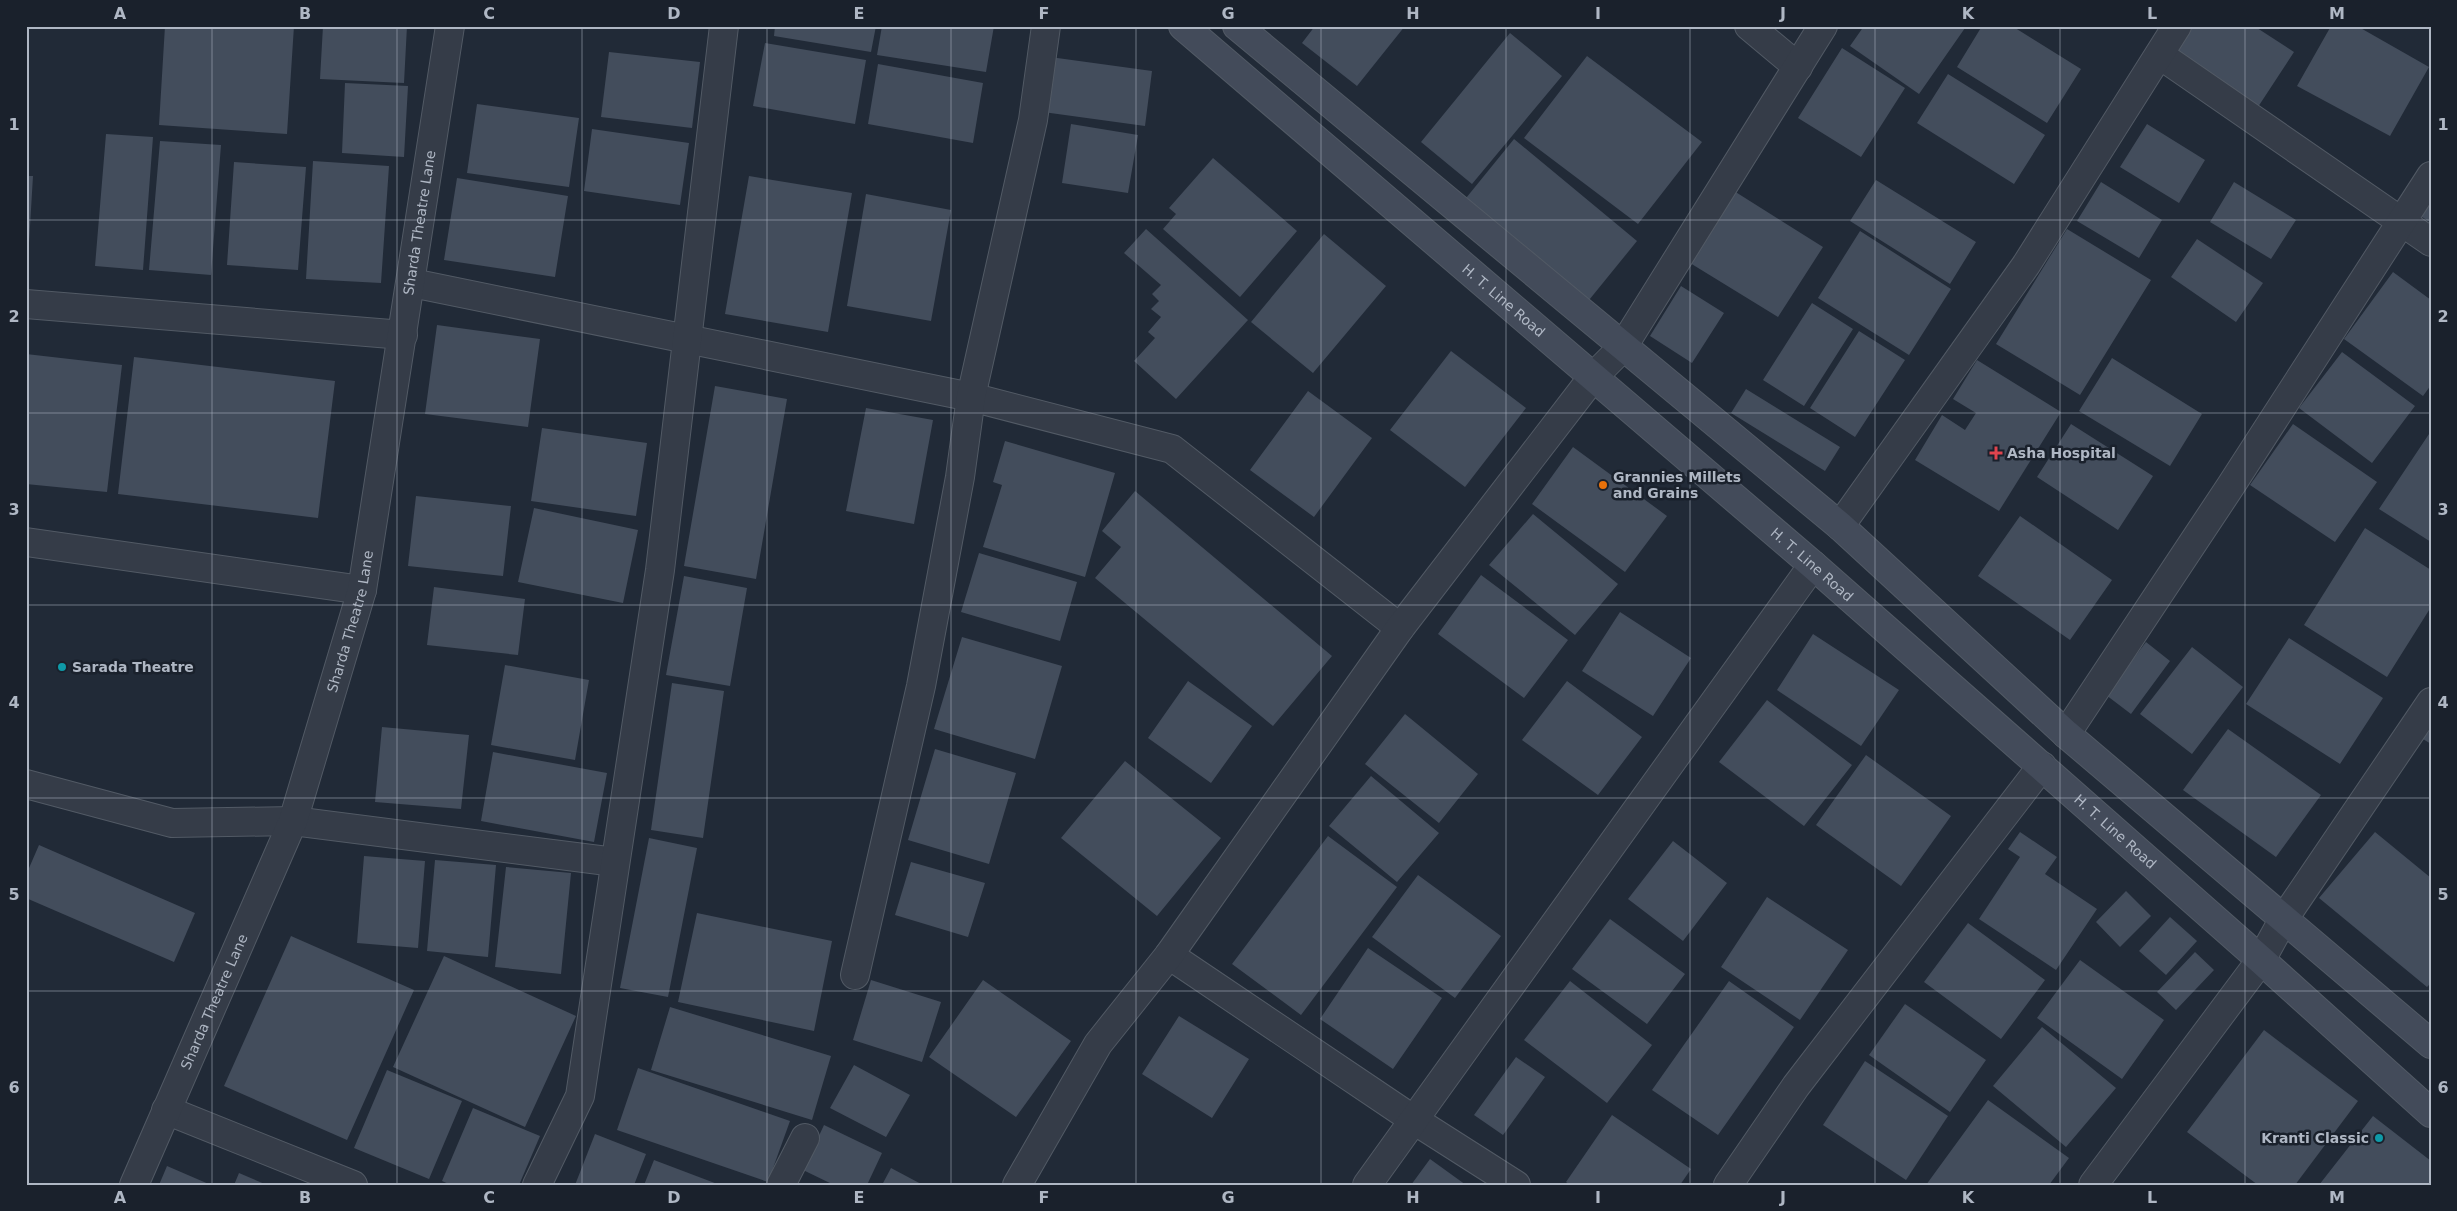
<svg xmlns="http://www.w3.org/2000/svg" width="2457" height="1211" viewBox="0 0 2457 1211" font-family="'DejaVu Sans',sans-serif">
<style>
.building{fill:#434d5c}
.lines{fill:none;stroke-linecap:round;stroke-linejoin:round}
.street-casing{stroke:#525a65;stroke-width:30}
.secondary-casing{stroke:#525a65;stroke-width:30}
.street{stroke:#353c48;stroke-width:28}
.secondary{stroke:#434b5a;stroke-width:28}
.grid{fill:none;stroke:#afb7c4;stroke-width:1;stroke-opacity:0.55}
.health-dot{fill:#e0444e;stroke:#1a212c;stroke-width:2}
.food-dot{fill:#e8710a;stroke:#1a212c;stroke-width:2}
.culture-dot{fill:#0f9aa8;stroke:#1a212c;stroke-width:2}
.labels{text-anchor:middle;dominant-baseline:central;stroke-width:5;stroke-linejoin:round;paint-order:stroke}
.street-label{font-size:14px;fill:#afb7c4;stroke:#1a212c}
.poi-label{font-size:14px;font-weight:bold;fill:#afb7c4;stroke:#1a212c;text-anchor:start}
.neatline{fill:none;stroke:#afb7c4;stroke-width:2}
.grid-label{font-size:16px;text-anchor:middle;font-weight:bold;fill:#afb7c4}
</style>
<rect width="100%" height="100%" fill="#212a37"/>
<path class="building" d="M165 26H294L287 134 159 125Z
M323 26H407L404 83 320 79Z
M775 26H876L871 52 774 36Z
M882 26H994L986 72 877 55Z
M1315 26H1405L1357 86 1302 43Z
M1864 26H1963L1965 28 1919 94 1850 46Z
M1982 26H2012L2081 69 2047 123 1957 67Z
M2181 26H2254L2294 52 2256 110 2164 52Z
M2331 26H2357L2429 67 2390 136 2297 86Z
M1510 33 1562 76 1472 184 1421 142Z
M765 43 866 60 855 124 753 106Z
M1842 48 1905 88 1861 157 1798 118Z
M609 52 700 62 692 128 601 117Z
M1587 56 1702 142 1638 224 1524 138Z
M1050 57 1152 71 1145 126 1043 112Z
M878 64 983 83 973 143 868 124Z
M1948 74 2045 135 2014 184 1917 123Z
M345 83 408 86 404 157 342 153Z
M477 104 579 118 569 187 467 173Z
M1071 124 1138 135 1128 193 1062 183Z
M2147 124 2205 160 2179 203 2120 167Z
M592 129 689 143 680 205 584 191Z
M106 134 153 137 143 270 95 266Z
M1514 139 1637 241 1585 305 1462 203Z
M160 141 221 145 211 275 149 270Z
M1213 158 1297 231 1240 297 1163 229 1176 214 1169 208Z
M313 161 389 166 381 283 306 279Z
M234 162 306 167 298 270 227 265Z
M26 176H33L29 243H26Z
M749 176 852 193 828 332 725 314Z
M457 178 568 196 555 277 444 260Z
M1876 180 1976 242 1950 284 1850 221Z
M2101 182 2162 220 2139 258 2077 221Z
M2234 182 2296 220 2271 259 2210 222Z
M2431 185V223L2413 211Z
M1734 191 1823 247 1778 317 1690 263Z
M866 194 951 210 931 321 847 306Z
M1146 229 1248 320 1176 399 1134 361 1155 338 1148 332 1161 317 1151 309 1159 301 1152 294 1161 285 1124 253Z
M2067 229 2151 280 2080 395 1996 344Z
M1860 231 1951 289 1909 355 1818 298Z
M1324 234 1386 286 1313 373 1251 322Z
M2197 239 2263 283 2236 322 2171 277Z
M2393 272 2431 300V385L2423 396 2344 339Z
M1681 286 1724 313 1692 363 1650 336Z
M1812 303 1853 329 1804 406 1763 380Z
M437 325 540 339 528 427 425 414Z
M1859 331 1905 360 1855 437 1810 408Z
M1451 351 1526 408 1465 487 1390 430Z
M2342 352 2415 406 2372 463 2299 408Z
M26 354 122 365 107 492 26 484Z
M134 357 335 381 318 518 118 494Z
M2112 358 2202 414 2170 466 2079 411Z
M1977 360 2061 412 1999 511 1915 460 1942 415 1965 430 1976 413 1953 399Z
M715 386 787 399 756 579 684 566Z
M1746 389 1840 447 1825 471 1731 413Z
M1308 391 1372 438 1314 517 1250 470Z
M866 408 933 420 914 524 846 511Z
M2071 424 2153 476 2118 530 2037 477Z
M2293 424 2377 482 2335 542 2250 485Z
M542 428 647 443 636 516 531 501Z
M2431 431V542L2379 509Z
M1005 441 1115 473 1085 577 983 547 1002 485 993 482Z
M1573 447 1667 516 1625 572 1532 504Z
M1135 491 1332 656 1273 726 1095 578 1121 547 1102 531Z
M416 496 511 506 503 576 408 566Z
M534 508 638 530 623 603 518 582Z
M1533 514 1618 584 1575 635 1489 565Z
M2020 516 2112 580 2070 640 1978 576Z
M2365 528 2431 570V607L2387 677 2304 625Z
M979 553 1077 582 1060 641 961 612Z
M1481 575 1568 640 1524 698 1438 634Z
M684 576 747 588 730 686 666 675Z
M434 587 525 599 518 655 427 645Z
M1620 612 1691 658 1653 716 1582 671Z
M1813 634 1899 690 1861 746 1777 690Z
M962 637 1062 666 1035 759 934 729Z
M2289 638 2383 698 2340 764 2246 704Z
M2146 642 2170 661 2131 714 2106 695Z
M2192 647 2243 687 2192 754 2140 714Z
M505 665 589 680 575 760 491 745Z
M1188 681 1252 726 1211 783 1148 738Z
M1567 681 1642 737 1598 795 1522 740Z
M672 683 724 691 703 838 651 830Z
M1767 700 1852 765 1804 826 1719 762Z
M1405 714 1478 774 1439 823 1365 764Z
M382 727 469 735 461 809 375 802Z
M2228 729 2321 795 2276 857 2183 790Z
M2431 729V744L2423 739Z
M935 749 1016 773 989 864 908 840Z
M493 752 607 773 594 842 481 821Z
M1866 755 1951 816 1901 886 1816 825Z
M1125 761 1221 838 1157 916 1061 838Z
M1371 776 1439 833 1397 882 1329 826Z
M2020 832 2057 857 2045 874 2097 909 2056 970 1979 919 2020 857 2008 849Z
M2375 832 2431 878V983L2427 987 2319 898Z
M1328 836 1397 887 1301 1015 1232 964Z
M649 838 697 848 668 997 620 988Z
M1673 841 1727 883 1683 941 1628 899Z
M39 845 195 913 174 962 26 898V875Z
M364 856 425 861 418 948 357 943Z
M435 860 496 865 488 957 427 951Z
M911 862 985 883 968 937 895 915Z
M506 867 571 873 561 974 495 967Z
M1418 875 1501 936 1455 998 1372 937Z
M2126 891 2151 916 2120 947 2096 922Z
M1767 897 1848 950 1800 1020 1721 967Z
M697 913 832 941 814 1031 678 1002Z
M2170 917 2197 941 2166 975 2139 951Z
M1610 919 1685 974 1647 1024 1572 969Z
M1968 923 2045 980 2001 1039 1924 982Z
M291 936 414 990 347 1140 224 1086Z
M1368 948 1442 998 1393 1069 1320 1019Z
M2195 952 2214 970 2176 1010 2157 992Z
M444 956 576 1016 525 1127 393 1067Z
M2080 960 2164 1020 2122 1079 2037 1018Z
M871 980 941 1002 922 1062 853 1040Z
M983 980 1071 1041 1016 1117 929 1057Z
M1570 981 1652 1045 1607 1103 1524 1040Z
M1729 981 1794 1027 1718 1135 1652 1090Z
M1905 1004 1986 1060 1950 1112 1869 1055Z
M670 1007 831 1056 812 1120 651 1070Z
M1179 1016 1249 1059 1212 1118 1142 1074Z
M2042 1027 2116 1088 2066 1147 1993 1086Z
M2264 1030 2358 1101 2295 1185H2258L2187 1132Z
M1516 1057 1545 1077 1503 1135 1474 1115Z
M1865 1061 1948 1116 1906 1180 1823 1125Z
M854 1065 910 1095 886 1137 830 1108Z
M638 1068 790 1121 768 1182 617 1130Z
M387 1070 462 1101 429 1179 354 1148Z
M1988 1100 2069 1158 2049 1185H1926Z
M473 1108 540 1136 519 1185H451L442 1181Z
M1612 1115 1691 1169 1680 1185H1570L1566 1182Z
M2373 1116 2431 1161V1185H2319Z
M824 1125 882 1153 867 1185H834L803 1170Z
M595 1134 646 1154 634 1185H575Z
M1430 1159 1466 1185H1411Z
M654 1160 720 1185H644Z
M167 1166 211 1185H159Z
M891 1168 923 1185H882Z
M239 1173 267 1185H234Z"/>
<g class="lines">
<g class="street-casing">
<g id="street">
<path d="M1749 26 1798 67"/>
<path d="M2160 55 2431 242"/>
<path d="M412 283 971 397 1172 449 1400 628"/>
<path d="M26 304 403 335"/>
<path d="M1840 526 2026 265 2177 26"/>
<path d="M26 542 362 590"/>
<path d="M2066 734 2230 487 2431 176"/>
<path d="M26 784 172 823 293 821 615 862"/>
<path d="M1169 955 1414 1120 1516 1185"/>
<path d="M855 975 921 686 960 477 971 397 1033 120 1046 26"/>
<path d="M166 1110 353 1185"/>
<path id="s1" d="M134 1185 293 821 362 590 450 26"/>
<path d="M537 1185 580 1096 660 570 724 26"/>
<path d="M781 1185 805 1138"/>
<path d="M1017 1185 1098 1044 1169 955 1400 628 1593 377 1622 348 1823 26"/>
<path d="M1367 1185 1813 565"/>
<path d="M1728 1185 1796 1086 2042 766"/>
<path d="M2093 1185 2261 960 2283 920 2431 702"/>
</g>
</g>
<g class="secondary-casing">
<g id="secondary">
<path id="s2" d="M1183 26 1813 565 2261 960 2431 1113"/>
<path d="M1237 26 1840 526 2066 734 2431 1044"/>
</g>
</g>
<use href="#street" class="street"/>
<use href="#secondary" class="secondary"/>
</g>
<path class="grid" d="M212 26V1185M397 26V1185M582 26V1185M767 26V1185M951 26V1185M1136 26V1185M1321 26V1185M1506 26V1185M1690 26V1185M1875 26V1185M2060 26V1185M2245 26V1185M26 220H2431M26 413H2431M26 605H2431M26 798H2431M26 991H2431"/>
<path class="health-dot" d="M1993.5 445.5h5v5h5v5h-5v5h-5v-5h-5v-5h5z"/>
<circle class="food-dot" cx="1603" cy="485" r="5"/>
<g class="culture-dot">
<circle cx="62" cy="667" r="5"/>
<circle cx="2379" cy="1138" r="5"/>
</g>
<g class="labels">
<g class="street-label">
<text stroke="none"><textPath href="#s1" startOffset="1010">Sharda Theatre Lane</textPath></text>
<text stroke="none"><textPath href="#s2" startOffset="422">H. T. Line Road</textPath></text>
<text stroke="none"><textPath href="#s2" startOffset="828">H. T. Line Road</textPath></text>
<text stroke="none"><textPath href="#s1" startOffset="605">Sharda Theatre Lane</textPath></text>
<text stroke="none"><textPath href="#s2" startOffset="1232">H. T. Line Road</textPath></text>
<text stroke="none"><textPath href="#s1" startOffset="200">Sharda Theatre Lane</textPath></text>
</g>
<g class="poi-label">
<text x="2007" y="453">Asha Hospital</text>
<text x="1613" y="477">Grannies Millets<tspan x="1613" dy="16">and Grains</tspan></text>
<text x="72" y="667">Sarada Theatre</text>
<text x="2369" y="1138" text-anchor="end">Kranti Classic</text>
</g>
</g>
<rect width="2457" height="1211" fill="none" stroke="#1a212c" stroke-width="55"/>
<rect x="28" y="28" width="2402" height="1156" class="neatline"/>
<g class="grid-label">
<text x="120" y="19">A</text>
<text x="305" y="19">B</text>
<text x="489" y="19">C</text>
<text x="674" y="19">D</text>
<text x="859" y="19">E</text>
<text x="1044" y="19">F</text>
<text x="1228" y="19">G</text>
<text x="1413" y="19">H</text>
<text x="1598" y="19">I</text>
<text x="1783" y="19">J</text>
<text x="1968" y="19">K</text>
<text x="2152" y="19">L</text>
<text x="2337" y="19">M</text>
<text x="14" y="130">1</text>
<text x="2443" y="130">1</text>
<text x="14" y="322">2</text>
<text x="2443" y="322">2</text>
<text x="14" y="515">3</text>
<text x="2443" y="515">3</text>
<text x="14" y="708">4</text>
<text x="2443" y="708">4</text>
<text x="14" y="900">5</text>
<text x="2443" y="900">5</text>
<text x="14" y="1093">6</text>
<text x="2443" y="1093">6</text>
<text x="120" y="1203">A</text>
<text x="305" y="1203">B</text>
<text x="489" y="1203">C</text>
<text x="674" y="1203">D</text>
<text x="859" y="1203">E</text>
<text x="1044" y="1203">F</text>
<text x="1228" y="1203">G</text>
<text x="1413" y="1203">H</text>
<text x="1598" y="1203">I</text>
<text x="1783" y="1203">J</text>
<text x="1968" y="1203">K</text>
<text x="2152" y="1203">L</text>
<text x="2337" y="1203">M</text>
</g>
</svg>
